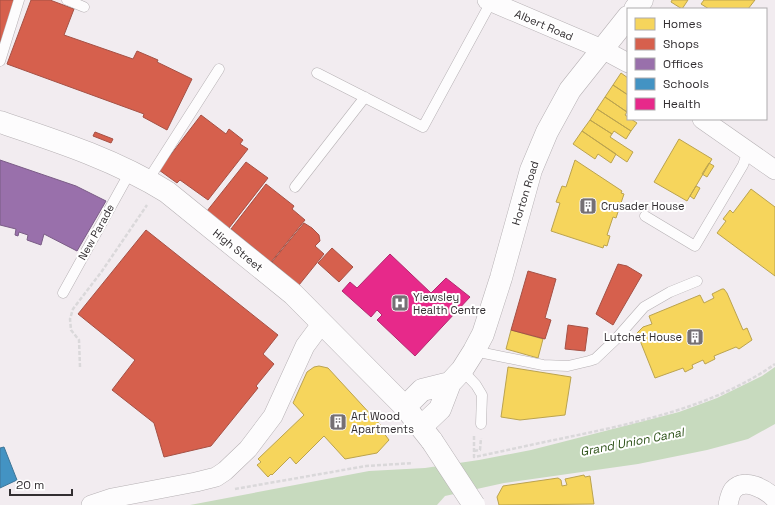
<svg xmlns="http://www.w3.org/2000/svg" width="775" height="505" viewBox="0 0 775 505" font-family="'Space Grotesk',sans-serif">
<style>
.water{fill:#c7dabe}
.homes{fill:#f6d55c;stroke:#bba34f}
.shops{fill:#d6604d;stroke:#a55145}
.offices{fill:#9970ab;stroke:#7a5c86}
.schools{fill:#4393c3;stroke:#3e7597}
.health{fill:#e7298a;stroke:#b12a6f}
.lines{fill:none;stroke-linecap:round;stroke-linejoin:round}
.lane-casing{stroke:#b6b1b4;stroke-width:11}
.street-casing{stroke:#b6b1b4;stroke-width:20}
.secondary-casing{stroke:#b6b1b4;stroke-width:23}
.path{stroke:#dad8da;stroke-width:2.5;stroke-dasharray:4 2;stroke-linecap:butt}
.lane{stroke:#fdfcfd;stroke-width:10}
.street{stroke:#fdfcfd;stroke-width:19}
.secondary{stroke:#fdfcfd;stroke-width:22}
.secondary-bridge-casing{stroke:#b6b1b4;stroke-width:23;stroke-linecap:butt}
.secondary-bridge{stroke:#fdfcfd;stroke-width:22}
.labels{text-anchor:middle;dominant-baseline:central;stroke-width:4;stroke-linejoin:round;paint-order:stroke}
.street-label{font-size:11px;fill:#322e31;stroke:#fff}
.poi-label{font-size:11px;fill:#322e31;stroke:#fff;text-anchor:start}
.water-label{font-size:12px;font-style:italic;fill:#2b5016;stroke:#fff}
</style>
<rect width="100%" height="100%" fill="#f2ecf0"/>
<path class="water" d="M775 367V424L748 439 707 450 638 464 504 483 445 496 437 505H190L369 471 425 468 479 460 531 450 679 412 717 398 762 376Z"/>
<path class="homes" d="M672 0H688L682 9 671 2Z
M704 0H755L748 9H709L701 4Z
M621 73 628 78V95L613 85Z
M613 85 628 95 627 112 605 97Z
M605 97 627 112 625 115 628 117V119H631L637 123 631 131 597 109Z
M597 109 631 131 626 139 614 131 612 134 590 120Z
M590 120 612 134 610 137 633 152 627 162 582 131Z
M582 131 616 154 611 163 598 154 595 159 573 144Z
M679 139 712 159 687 201 654 182Z
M575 160 622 191 621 193 624 194 621 203 618 202 616 208 619 209 616 218 613 217 607 235 610 236 607 246 604 245 603 248 551 231 560 203 556 202 562 186 566 187Z
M709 163 714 166 707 177 702 174Z
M696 186 700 188 694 199 690 196Z
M751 189 775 207V276L717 233 726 221 723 219 730 210 733 213Z
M722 289H724L727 293 743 330 747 328 752 340 739 349 736 347 714 356 715 359 705 364 703 360 692 365 693 368 685 372 683 368 655 378 637 333 643 327 652 324 649 316 700 295 704 303 714 298 712 294Z
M511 330 543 339 538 358 506 349Z
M319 366 328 368 385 430 383 432 389 440 377 453 345 459 324 436 296 464 290 457 272 475 271 474 268 477 257 465 261 462 258 459 304 415 293 403 307 372 314 367Z
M508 367 571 377 565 415 520 420 501 417Z
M584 475 585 477 590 476 594 504 499 505 497 497 503 486 558 478 561 480 562 486 567 485 565 479Z"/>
<path class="shops" d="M0 0H16L0 51Z
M31 0H50L74 9 64 35 133 59 137 51 158 60 157 62 192 79 167 130 143 117 144 114 7 64Z
M201 115 226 134 229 129 243 140 240 144 248 149 208 200 180 180 177 183 159 170Z
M95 132 113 139 111 143 93 136Z
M246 162 268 178 229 228 207 211Z
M266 184 294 206 292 209 305 220 271 262 231 229Z
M304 223 312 228 319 235 320 241 315 246 324 254 299 285 272 262Z
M146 230 278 335 263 354 274 364 256 386 258 388 211 446 164 457 154 423 112 390 135 360 78 314Z
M332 248 353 267 339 282 318 263Z
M618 264 627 266 642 275 613 325 596 314Z
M528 271 556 279 545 318 551 320 545 339 511 330Z
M568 325 588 328 585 351 565 349Z"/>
<path class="offices" d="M0 160 76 186 106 201 77 251 44 234 41 245 27 240 28 235 19 232 18 236 15 235 16 229 0 225Z"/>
<path class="schools" d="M4 447 17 480 0 488V448Z"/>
<path class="health" d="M390 254 431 293 446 278 470 297 415 356 377 320 382 315 377 310 371 317 342 291 350 282 357 288Z"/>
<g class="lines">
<g class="lane-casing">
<path id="lane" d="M67 0 84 7
M0 61 19 0
M317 73 423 127 491 2
M148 180 219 69
M295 187 365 97
M645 216 695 246 743 165 748 151
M63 293 130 172
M474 351 543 365 568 366 589 361 595 359 615 340 644 307 670 292 697 281
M462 370 476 385 482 395 481 424"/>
</g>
<g class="street-casing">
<path id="street" d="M487 0 602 49 628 63
M702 119 775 170
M91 505 112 498 196 482 216 477 225 471 248 449 273 416 305 346 322 323
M728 505C729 500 730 494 733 490 744 477 766 489 775 499"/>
</g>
<g class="secondary-casing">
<path id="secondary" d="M635 9 642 0
M0 122C57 141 116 160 167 192L293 294 405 407 432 441
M405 407 422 390 450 383
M421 427 440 409 450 383 462 370 474 351 483 334 501 278 531 170 547 132 570 90 628 17"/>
</g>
<path class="path" d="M80 367 79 340 71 330 70 319 73 309 102 271 147 205
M474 436V457C504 451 534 444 564 438 635 423 714 407 775 364
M474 451 480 450 481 438
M235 489 366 466 413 463"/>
<use href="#lane" class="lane"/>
<use href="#street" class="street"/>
<use href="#secondary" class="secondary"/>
<g class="secondary-bridge-casing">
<path id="secondary-bridge" d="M432 441 474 505"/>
</g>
<use href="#secondary-bridge" class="secondary-bridge"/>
</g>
<defs>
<g id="building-square" transform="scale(0.9)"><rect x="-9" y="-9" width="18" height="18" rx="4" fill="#757074" stroke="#fff"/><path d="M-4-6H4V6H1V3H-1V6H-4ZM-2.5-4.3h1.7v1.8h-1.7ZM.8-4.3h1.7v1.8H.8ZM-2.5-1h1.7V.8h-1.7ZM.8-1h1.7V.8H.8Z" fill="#fff"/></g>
<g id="hospital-square" transform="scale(0.9)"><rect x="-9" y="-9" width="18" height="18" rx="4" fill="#757074" stroke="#fff"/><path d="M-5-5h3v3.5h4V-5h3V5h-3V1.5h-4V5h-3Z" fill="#fff"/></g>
</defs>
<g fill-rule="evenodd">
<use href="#building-square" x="588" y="206"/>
<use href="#hospital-square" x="400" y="303"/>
<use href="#building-square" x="695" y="337"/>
<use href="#building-square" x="338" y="422"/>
</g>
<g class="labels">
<g class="street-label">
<text transform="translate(544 25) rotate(23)">Albert Road</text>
<text transform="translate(525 193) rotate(-73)">Horton Road</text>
<text transform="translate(96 232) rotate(-61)">New Parade</text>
<text transform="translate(238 250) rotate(39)">High Street</text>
</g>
<g class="poi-label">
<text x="601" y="206">Crusader House</text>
<text x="413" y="297">Yiewsley<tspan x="413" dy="13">Health Centre</tspan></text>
<text x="682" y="337" text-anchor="end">Lutchet House</text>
<text x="351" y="416">Art Wood<tspan x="351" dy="13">Apartments</tspan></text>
</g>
<g class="water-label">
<text transform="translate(632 442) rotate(-11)">Grand Union Canal</text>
</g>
</g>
<rect x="627" y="8" width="140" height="112" fill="#ffffff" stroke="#adabad"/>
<rect x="635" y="18" width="20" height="12" fill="#f6d55c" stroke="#adabad"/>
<text x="663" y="28" font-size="12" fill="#322e31">Homes</text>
<rect x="635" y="38" width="20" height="12" fill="#d6604d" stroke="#adabad"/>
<text x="663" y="48" font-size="12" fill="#322e31">Shops</text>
<rect x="635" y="58" width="20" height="12" fill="#9970ab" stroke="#adabad"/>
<text x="663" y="68" font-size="12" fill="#322e31">Offices</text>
<rect x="635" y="78" width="20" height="12" fill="#4393c3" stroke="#adabad"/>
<text x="663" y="88" font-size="12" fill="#322e31">Schools</text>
<rect x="635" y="98" width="20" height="12" fill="#e7298a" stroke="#adabad"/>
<text x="663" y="108" font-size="12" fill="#322e31">Health</text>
<path d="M10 489v6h62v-6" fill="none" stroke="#322e31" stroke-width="2"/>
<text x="16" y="489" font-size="12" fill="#322e31" stroke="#ffffff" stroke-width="3" paint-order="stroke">20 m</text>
</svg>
